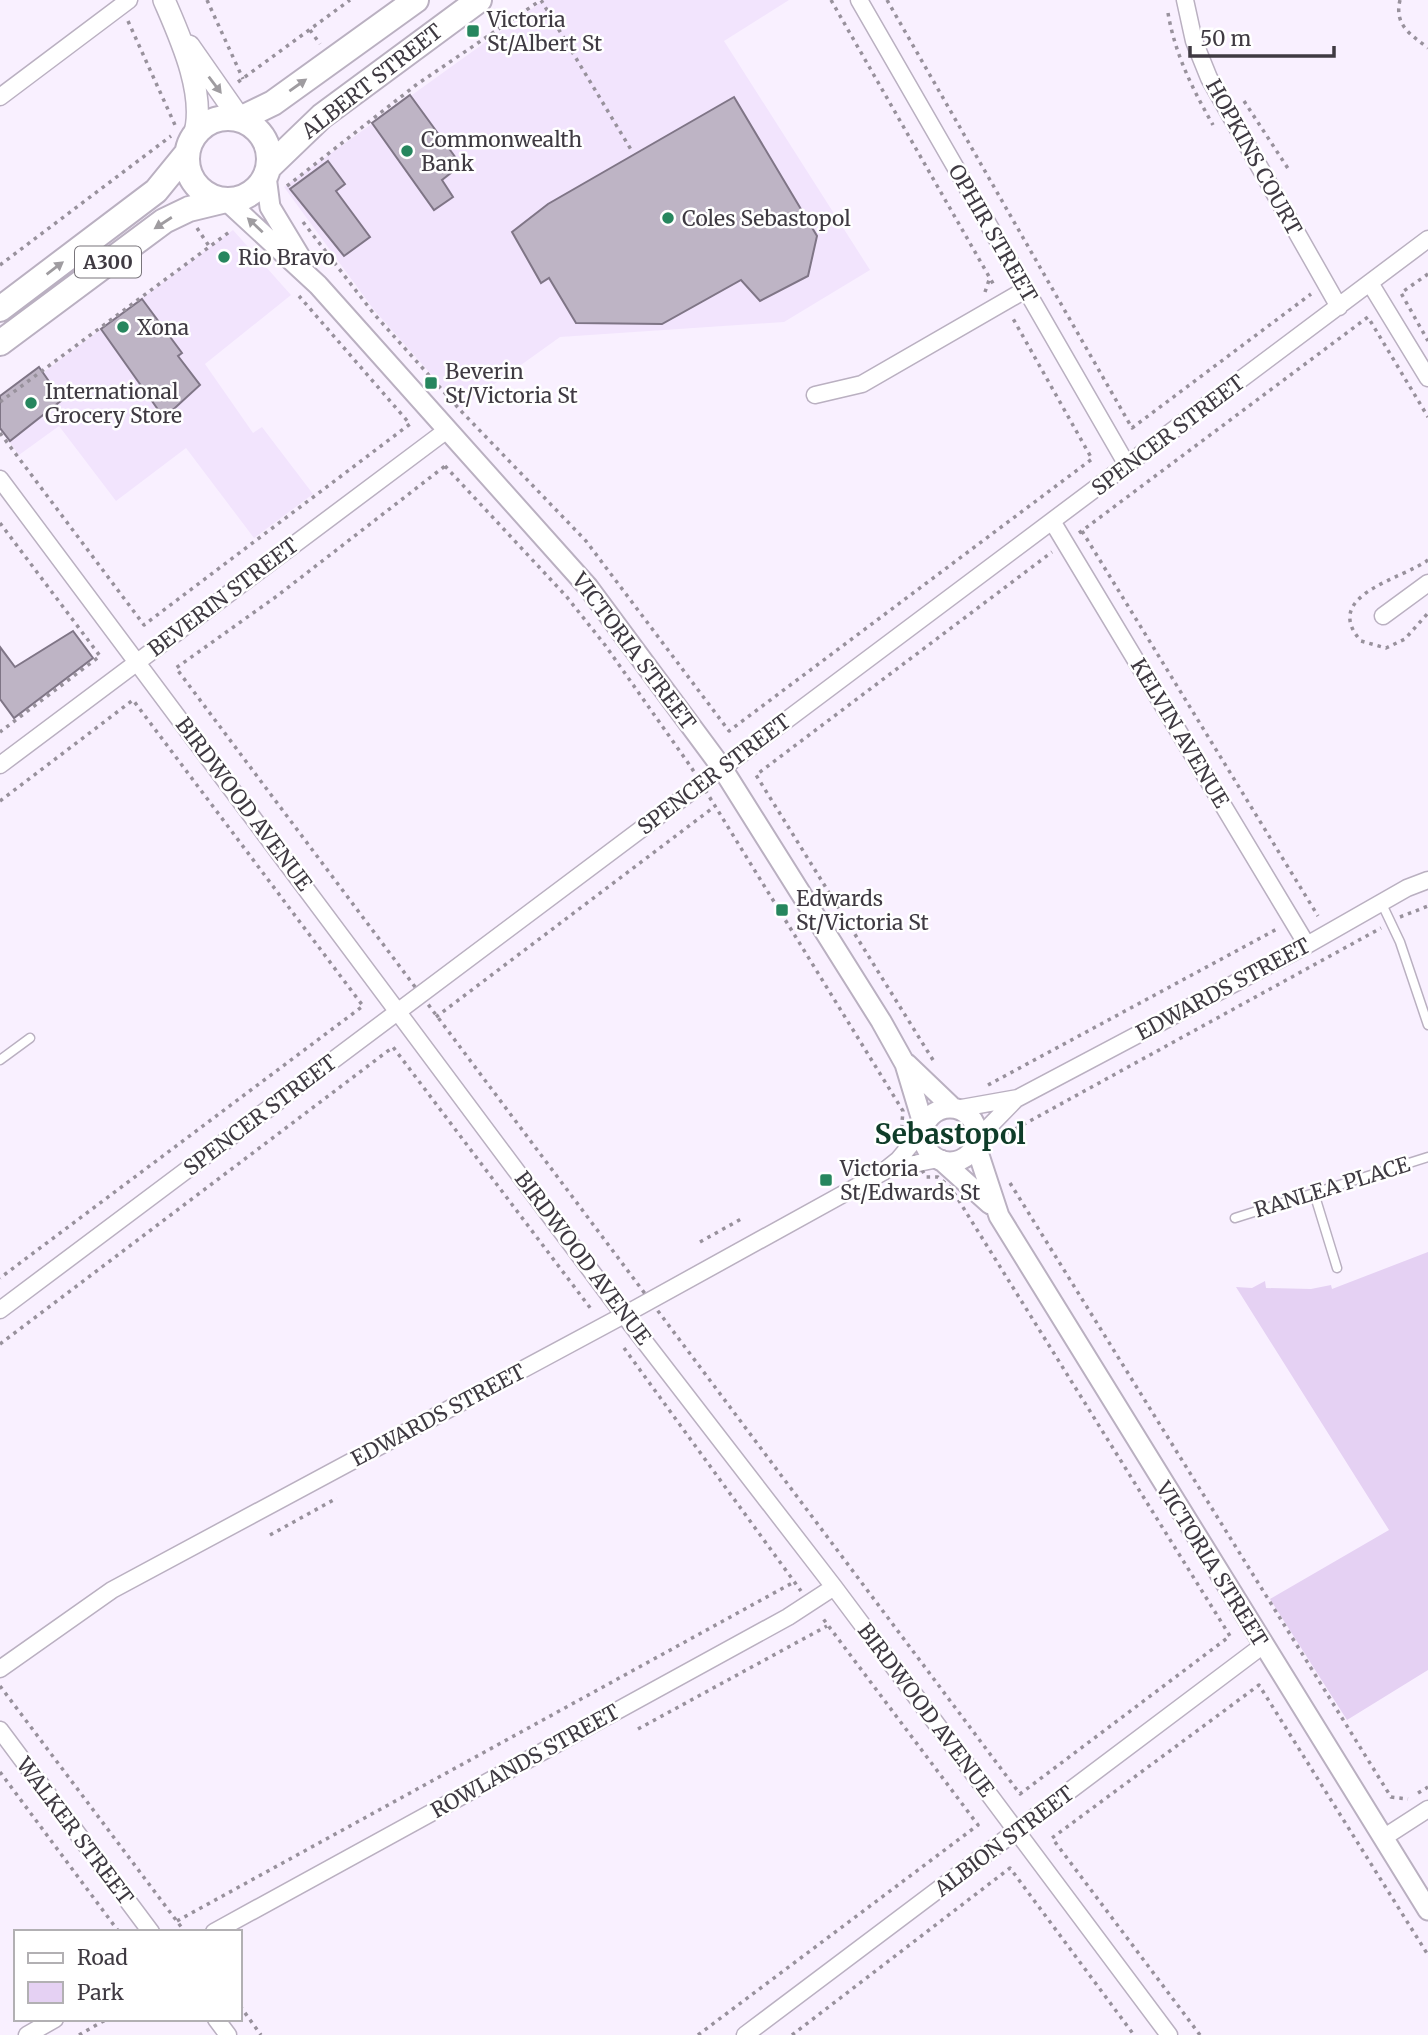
<svg xmlns="http://www.w3.org/2000/svg" width="1428" height="2035" viewBox="0 0 1428 2035" font-family="Merriweather,serif">
<style>
.built{fill:#f2e4fd}
.green{fill:#e5d1f3}
.building{fill:#beb4c5;stroke:#7f7586;stroke-width:2}
.lines{fill:none;stroke-linecap:round;stroke-linejoin:round}
.service-casing{stroke:#bab0c1;stroke-width:11}
.minor-casing{stroke:#bab0c1;stroke-width:19}
.tertiary-casing{stroke:#bab0c1;stroke-width:23}
.secondary-casing{stroke:#bab0c1;stroke-width:24}
.trunk-casing{stroke:#bab0c1;stroke-width:28}
.path{stroke:#98919c;stroke-width:3.5;stroke-dasharray:3.5 5;stroke-linecap:butt}
.service{stroke:#fff;stroke-width:8}
.minor{stroke:#fff;stroke-width:16}
.tertiary{stroke:#fff;stroke-width:19}
.secondary{stroke:#fff;stroke-width:21}
.trunk{stroke:#fff;stroke-width:24}
.oneway{fill:#9f9ca0}
.poi-dot{fill:#26865e;stroke:#fff;stroke-width:2.5}
.labels{text-anchor:middle;dominant-baseline:central;stroke-width:5;stroke-linejoin:round;paint-order:stroke}
.shield{fill:#fff;stroke:#79757b;stroke-width:2}
.shield-label{font-size:19px;font-weight:bold;fill:#3f3a42}
.poi-label{font-size:21px;fill:#3f3a42;stroke:#fff;text-anchor:start}
.street-label{font-size:21px;fill:#3f3a42;stroke:#fff}
.district-label{font-size:28px;font-weight:bold;fill:#0f3c29;stroke:#fff}
</style>
<rect width="100%" height="100%" fill="#f9f0ff"/>
<path class="built" d="M544 0H789L724 41 870 270 784 322 560 337 461 408 374 310 284 187Z
M233 230 291 295 205 364 253 433 262 427 313 494 254 538 186 448 116 501 59 426 19 455 0 429V405Z"/>
<path class="green" d="M1428 1252V1670L1347 1720 1270 1599 1389 1530 1236 1287 1252 1288 1265 1281 1266 1288 1311 1289 1331 1285 1332 1289Z"/>
<path class="building" d="M410 95 461 165 442 180 453 197 434 210 372 123Z
M734 97 817 236 808 276 760 301 741 280 662 324 576 323 549 278 541 283 512 232 548 204Z
M328 161 345 184 336 191 370 237 344 256 290 189Z
M142 299 182 353 178 356 200 385 164 418 101 329Z
M39 367 62 400 10 441 0 428V396Z
M73 631 93 658 14 718 0 699V647L15 667Z"/>
<g class="lines">
<g class="service-casing">
<path id="service" d="M1381 902 1400 942 1428 1025
M0 1060 30 1038
M1314 1193 1337 1268
M1235 1218 1428 1157"/>
</g>
<g class="minor-casing">
<path id="minor" d="M859 0 1127 465
M1185 0 1194 41 1209 78 1339 307
M0 97 129 0
M1370 283 1428 378
M815 395 862 384 1025 290
M0 479 624 1315 834 1587 1169 2035
M1052 521 1307 945
M1383 616 1428 583
M0 765 447 430
M956 1109 1018 1098 1307 945 1407 888 1428 880
M976 1140 1016 1099
M889 1169 938 1159
M0 1310 1428 239
M0 1669 112 1590 624 1315 883 1172 898 1160 923 1130
M0 1730 151 1932
M1383 1838 1428 1809
M214 1932 788 1617 834 1587
M216 2019 228 2035
M27 2035 55 2019
M745 2035 1262 1646"/>
</g>
<g class="tertiary-casing">
<path id="tertiary" d="M266 176 270 207 302 260
M226 200 318 285 588 587 722 768 881 1021 905 1064 924 1127
M907 1064 953 1108
M923 1135a27 27 0 1 1 54 0a27 27 0 1 1-54 0Z
M975 1143 999 1216 1428 1910
M941 1160 990 1204"/>
</g>
<g class="secondary-casing">
<path id="secondary" d="M164 0C180 37 207 95 194 136
M189 46 240 119"/>
</g>
<g class="trunk-casing">
<path id="trunk" d="M187 159a41 41 0 1 1 82 0a41 41 0 1 1-82 0Z
M240 119 273 103 416 0
M269 167 322 116 479 0
M0 309 156 191 187 153
M0 343 164 221 189 209 226 200"/>
</g>
<path class="path" d="M207 0 243 79
M541 0 633 153
M831 0 995 287
M887 0 1132 428 1311 294
M1400 0C1394 25 1410 34 1428 48
M1168 13C1175 54 1192 88 1213 125
M128 21 175 125
M310 30 320 44
M238 82 350 0
M1244 101 1289 170
M287 186 416 85 541 0
M303 222 374 314 462 412 586 541 729 731 1092 459 1011 315
M197 228 209 246
M0 265 171 136
M1428 274 1401 293 1428 341
M985 292 990 277
M0 402 232 230
M0 433 144 625 410 424 299 296
M445 466 566 596 605 645 691 767 903 1111 901 1134 926 1177H938L951 1188 1230 1636 1020 1794 176 668 277 596Z
M0 523 100 656 0 732
M1082 531 1318 916
M1079 533 1368 317 1428 417
M1428 560C1403 579 1320 595 1361 641L1386 648 1405 639 1428 613
M0 801 133 700 363 1006 0 1278
M1400 917 1428 906
M436 1017 714 807
M933 1060 756 775 1052 552
M988 1085 1277 929
M1008 1133 1381 928
M1010 1183 1391 1797 1408 1799
M700 1242 741 1219
M0 1344 393 1047 591 1309
M624 1348 801 1591
M270 1535 337 1498
M0 1686 185 1932
M638 1729 827 1626
M0 1772 119 1932
M1418 1793 1428 1787
M177 1921 794 1582
M240 2006 261 2035
M79 2035 107 2019
M698 2035 978 1825 821 1616
M792 2035 1010 1868 1134 2035
M1200 2035 1052 1838 1259 1685 1428 1955"/>
<use href="#service" class="service"/>
<use href="#minor" class="minor"/>
<use href="#tertiary" class="tertiary"/>
<use href="#secondary" class="secondary"/>
<use href="#trunk" class="trunk"/>
</g>
<defs><path id="oneway-solid" d="M-6-.8H1V-3.2L6.5 0L1 3.2V.8H-6Z" transform="scale(1.75)"/></defs>
<g class="oneway">
<use href="#oneway-solid" transform="translate(215 85) rotate(53)"/>
<use href="#oneway-solid" transform="translate(298 85) rotate(-35)"/>
<use href="#oneway-solid" transform="translate(163 223) rotate(147)"/>
<use href="#oneway-solid" transform="translate(255 225) rotate(-137)"/>
<use href="#oneway-solid" transform="translate(55 268) rotate(-37)"/>
</g>
<g class="poi-dot">
<rect x="466" y="24" width="14" height="14" rx="3.5"/>
<circle cx="407" cy="151" r="7"/>
<circle cx="668" cy="218" r="7"/>
<circle cx="224" cy="257" r="7"/>
<circle cx="123" cy="327" r="7"/>
<rect x="424" y="376" width="14" height="14" rx="3.5"/>
<circle cx="31" cy="403" r="7"/>
<rect x="775" y="903" width="14" height="14" rx="3.5"/>
<rect x="819" y="1173" width="14" height="14" rx="3.5"/>
</g>
<g class="labels">
<rect class="shield" x="75" y="246.5" width="66" height="31" rx="5"/>
<g class="shield-label">
<text x="108" y="262">A300</text>
</g>
<g class="poi-label">
<text x="487" y="19">Victoria<tspan x="487" dy="24">St/Albert St</tspan></text>
<text x="421" y="139">Commonwealth<tspan x="421" dy="24">Bank</tspan></text>
<text x="682" y="218">Coles Sebastopol</text>
<text x="238" y="257">Rio Bravo</text>
<text x="137" y="327">Xona</text>
<text x="445" y="371">Beverin<tspan x="445" dy="24">St/Victoria St</tspan></text>
<text x="45" y="391">International<tspan x="45" dy="24">Grocery Store</tspan></text>
<text x="796" y="898">Edwards<tspan x="796" dy="24">St/Victoria St</tspan></text>
<text x="840" y="1168">Victoria<tspan x="840" dy="24">St/Edwards St</tspan></text>
</g>
<g class="street-label">
<text transform="translate(372 81) rotate(-38)">ALBERT STREET</text>
<text transform="translate(1254 157) rotate(61)">HOPKINS COURT</text>
<text transform="translate(993 233) rotate(60)">OPHIR STREET</text>
<text transform="translate(1168 435) rotate(-37)">SPENCER STREET</text>
<text transform="translate(223 597) rotate(-37)">BEVERIN STREET</text>
<text transform="translate(634 651) rotate(53)">VICTORIA STREET</text>
<text transform="translate(1180 733) rotate(59)">KELVIN AVENUE</text>
<text transform="translate(714 774) rotate(-37)">SPENCER STREET</text>
<text transform="translate(244 804) rotate(53)">BIRDWOOD AVENUE</text>
<text transform="translate(1223 989) rotate(-28)">EDWARDS STREET</text>
<text transform="translate(260 1115) rotate(-37)">SPENCER STREET</text>
<text transform="translate(1332 1187) rotate(-17)">RANLEA PLACE</text>
<text transform="translate(583 1258) rotate(53)">BIRDWOOD AVENUE</text>
<text transform="translate(438 1415) rotate(-28)">EDWARDS STREET</text>
<text transform="translate(1212 1564) rotate(58)">VICTORIA STREET</text>
<text transform="translate(926 1710) rotate(53)">BIRDWOOD AVENUE</text>
<text transform="translate(525 1761) rotate(-29)">ROWLANDS STREET</text>
<text transform="translate(75 1831) rotate(53)">WALKER STREET</text>
<text transform="translate(1004 1841) rotate(-37)">ALBION STREET</text>
</g>
<g class="district-label">
<text x="950" y="1134">Sebastopol</text>
</g>
</g>
<rect x="14" y="1930" width="228" height="91" fill="#ffffff" stroke="#b2b0b3" stroke-width="2"/>
<rect x="28" y="1953" width="35" height="10" fill="#ffffff" stroke="#b2b0b3" stroke-width="2"/>
<text x="77" y="1965" font-size="21" fill="#3f3a42">Road</text>
<rect x="28" y="1982" width="35" height="21" fill="#e5d1f3" stroke="#b2b0b3" stroke-width="2"/>
<text x="77" y="2000" font-size="21" fill="#3f3a42">Park</text>
<path d="M1190 46v10h144v-10" fill="none" stroke="#3f3a42" stroke-width="3.5"/>
<text x="1200" y="46" font-size="21" fill="#3f3a42" stroke="#ffffff" stroke-width="5" paint-order="stroke">50 m</text>
</svg>
